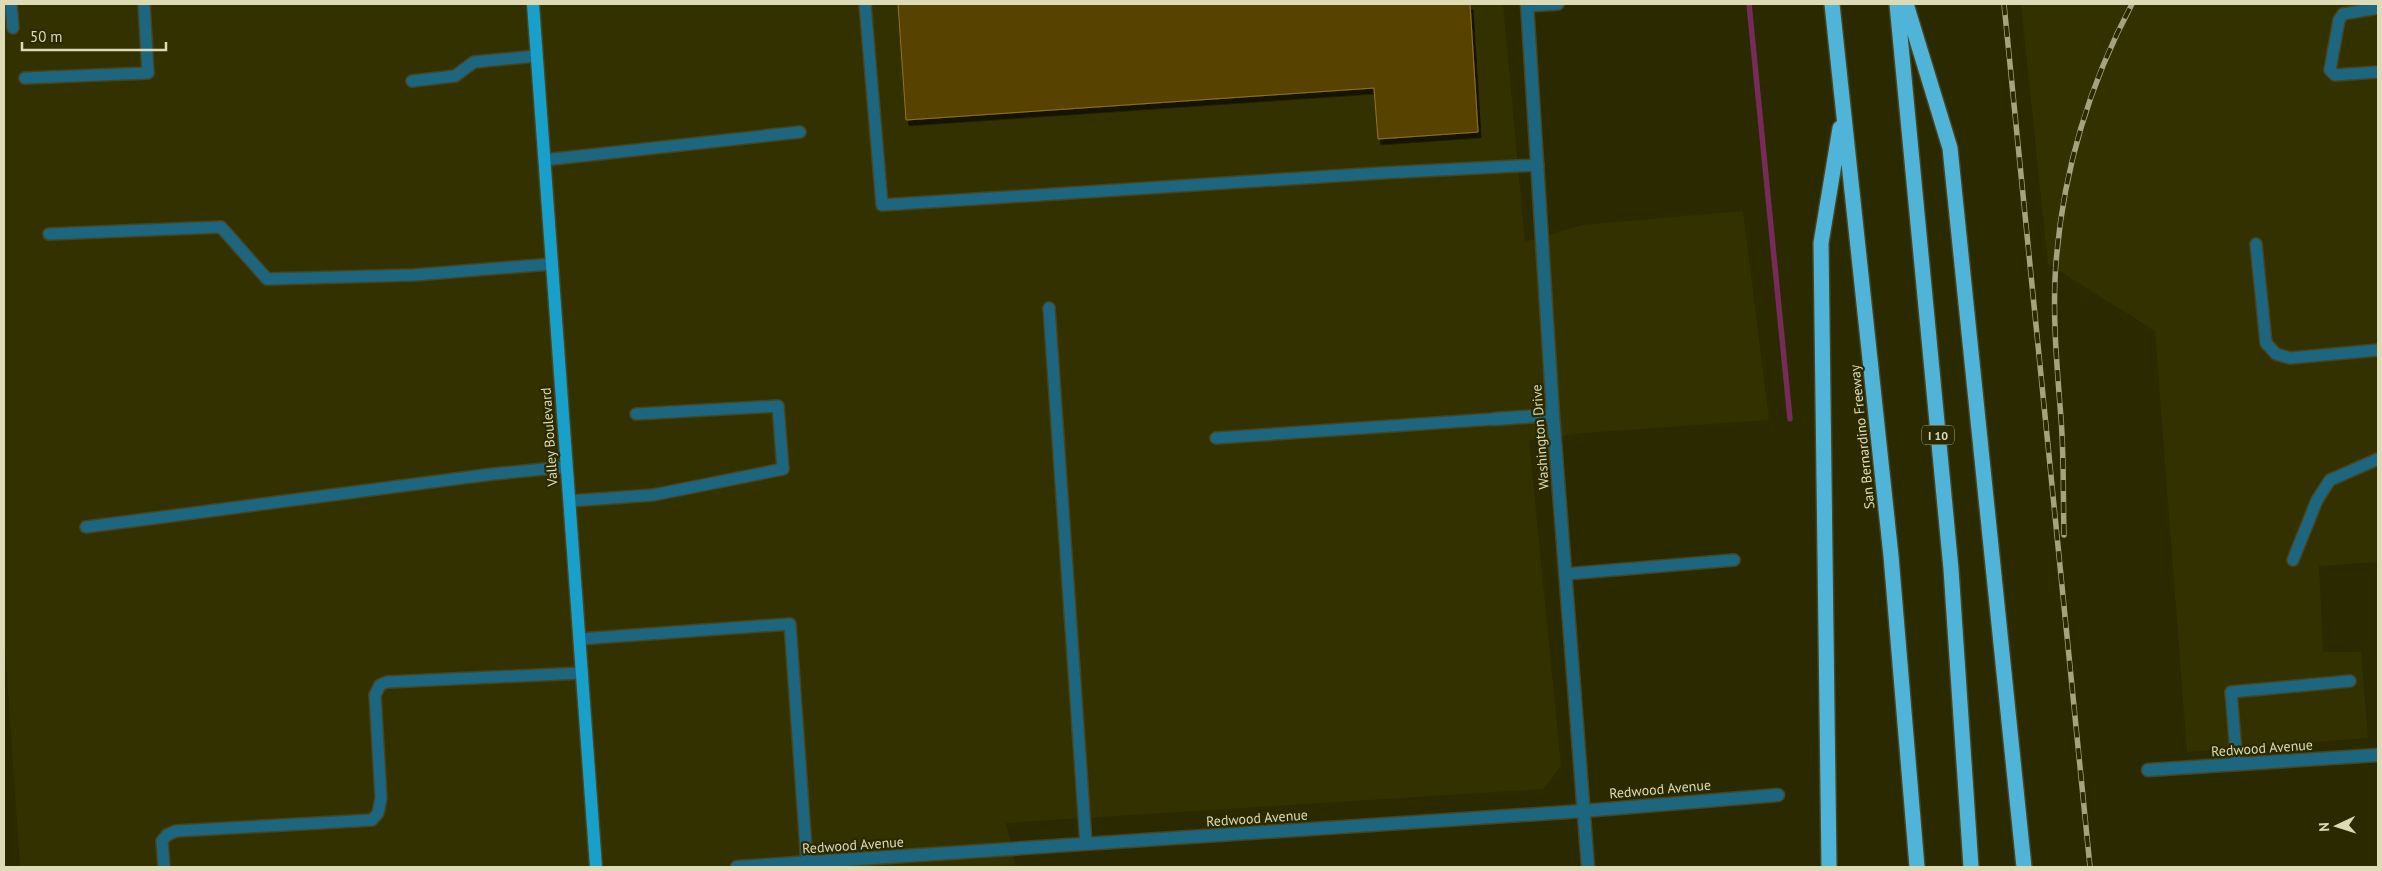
<svg xmlns="http://www.w3.org/2000/svg" width="2382" height="871" viewBox="0 0 2382 871" font-family="'PT Sans',sans-serif">
<style>
.built{fill:#343100}
.lines{fill:none;stroke-linecap:round;stroke-linejoin:round}
.stream{stroke:#762b58;stroke-width:5.5}
.building{fill:#594202;stroke:#907226;filter:url(#shadow)}
.service-casing{stroke:#47451d;stroke-width:14}
.minor-casing{stroke:#47451d;stroke-width:15}
.primary-casing{stroke:#47451d;stroke-width:15}
.motorway-casing{stroke:#47451d;stroke-width:18}
.service{stroke:#1c667f;stroke-width:11}
.minor{stroke:#1c667f;stroke-width:12}
.primary{stroke:#18a0ca;stroke-width:12}
.motorway{stroke:#50b4d9;stroke-width:15}
.rail-casing{stroke:#a4a37d;stroke-width:5.5}
.rail{stroke:#2b2900;stroke-width:4;stroke-dasharray:11;stroke-linecap:butt}
.labels{text-anchor:middle;dominant-baseline:central;stroke-width:4.5;stroke-linejoin:round;paint-order:stroke}
.shield{fill:#2b2900;stroke:#a7a67f;stroke-width:1}
.shield-label{font-size:12px;font-weight:bold;fill:#dcdbb6}
.street-label{font-size:14px;fill:#dcdbb6;stroke:#2b2900}
</style>
<defs>
<filter id="shadow"><feDropShadow dx="3" dy="5.5" stdDeviation="0" flood-color="#0009"/></filter>
</defs>
<rect width="100%" height="100%" fill="#2b2900"/>
<path class="built" d="M4 4H1503L1525 242 1582 225 1743 211 1769 420 1583 433 1529 440 1561 766 1543 789 1006 823 1016 867H20L4 631Z
M2021 4H2378V562L2319 566 2323 652H2361L2368 738 2187 752 2155 331 2048 264Z"/>
<g class="lines">
<path class="stream" d="M1749 4 1790 419"/>
</g>
<path class="building" d="M898 4H1470L1478 132 1378 139 1374 88 906 120Z"/>
<g class="lines">
<g class="service-casing">
<path id="service" d="M11 4 13 28
M865 4 882 205 1381 173 1538 165
M1528 6 1558 4
M2378 8 2343 14 2339 20 2330 70 2335 75 2378 72
M25 78 148 73 144 4
M412 81 455 76 474 62 536 56
M544 160 800 132
M49 234 221 227 267 279 414 275 552 264
M2256 244 2266 343 2276 354 2290 358 2378 350
M1049 308 1086 844
M1216 438 1494 419
M569 501 653 495 783 469 778 406 636 414
M86 527 493 474 566 467
M2293 560 2317 500 2330 480 2378 459
M1565 574 1734 560
M579 639 790 624 807 863
M2237 764 2231 692 2350 681
M164 867 162 841 167 835 176 831 372 820 378 813 381 798 375 695 380 685 387 682 581 673"/>
</g>
<g class="minor-casing">
<path id="minor" d="M1527 4 1553 415 1588 867
M1494 419 1553 415
M2148 770 2378 755
M737 867 1583 811 1778 795"/>
</g>
<g class="primary-casing">
<path id="primary" d="M533 4 596 867"/>
</g>
<g class="motorway-casing">
<path id="motorway" d="M1832 4 1891 556 1917 867
M1897 4 1951 569 1971 867
M1906 4 1950 148 2024 867
M1829 867 1821 243 1840 128"/>
</g>
<use href="#service" class="service"/>
<use href="#minor" class="minor"/>
<use href="#primary" class="primary"/>
<use href="#motorway" class="motorway"/>
<g class="rail-casing">
<path id="rail" d="M2004 4 2090 867
M2064 535C2063 496 2064 457 2061 418 2057 367 2052 314 2056 263 2063 171 2089 85 2132 4"/>
</g>
<use href="#rail" class="rail"/>
</g>
<g class="labels">
<rect class="shield" x="1922" y="425.5" width="32" height="19" rx="4"/>
<g class="shield-label">
<text x="1938" y="435">I 10</text>
</g>
<g class="street-label">
<text transform="translate(549 437) rotate(-94)">Valley Boulevard</text>
<text transform="translate(1540 437) rotate(-94)">Washington Drive</text>
<text transform="translate(1862 437) rotate(-96)">San Bernardino Freeway</text>
<text transform="translate(2262 748) rotate(-4)">Redwood Avenue</text>
<text transform="translate(1660 789) rotate(-5)">Redwood Avenue</text>
<text transform="translate(1257 818) rotate(-4)">Redwood Avenue</text>
<text transform="translate(853 845) rotate(-4)">Redwood Avenue</text>
</g>
</g>
<rect width="2382" height="871" fill="none" stroke="#dcdbb6" stroke-width="10"/>
<g transform="translate(2337 826) rotate(266)" stroke="#2b2900" stroke-width="4" paint-order="stroke">
<path d="M0-4L9 19L0 12L-9 19Z" fill="#dcdbb6"/>
<text y="-8" font-size="14" font-weight="bold" text-anchor="middle" fill="#dcdbb6">N</text>
</g>
<path d="M22 42v8h144v-8" fill="none" stroke="#dcdbb6" stroke-width="2.5"/>
<text x="30" y="42" font-size="15" fill="#dcdbb6" stroke="#2b2900" stroke-width="4" paint-order="stroke">50 m</text>
</svg>
